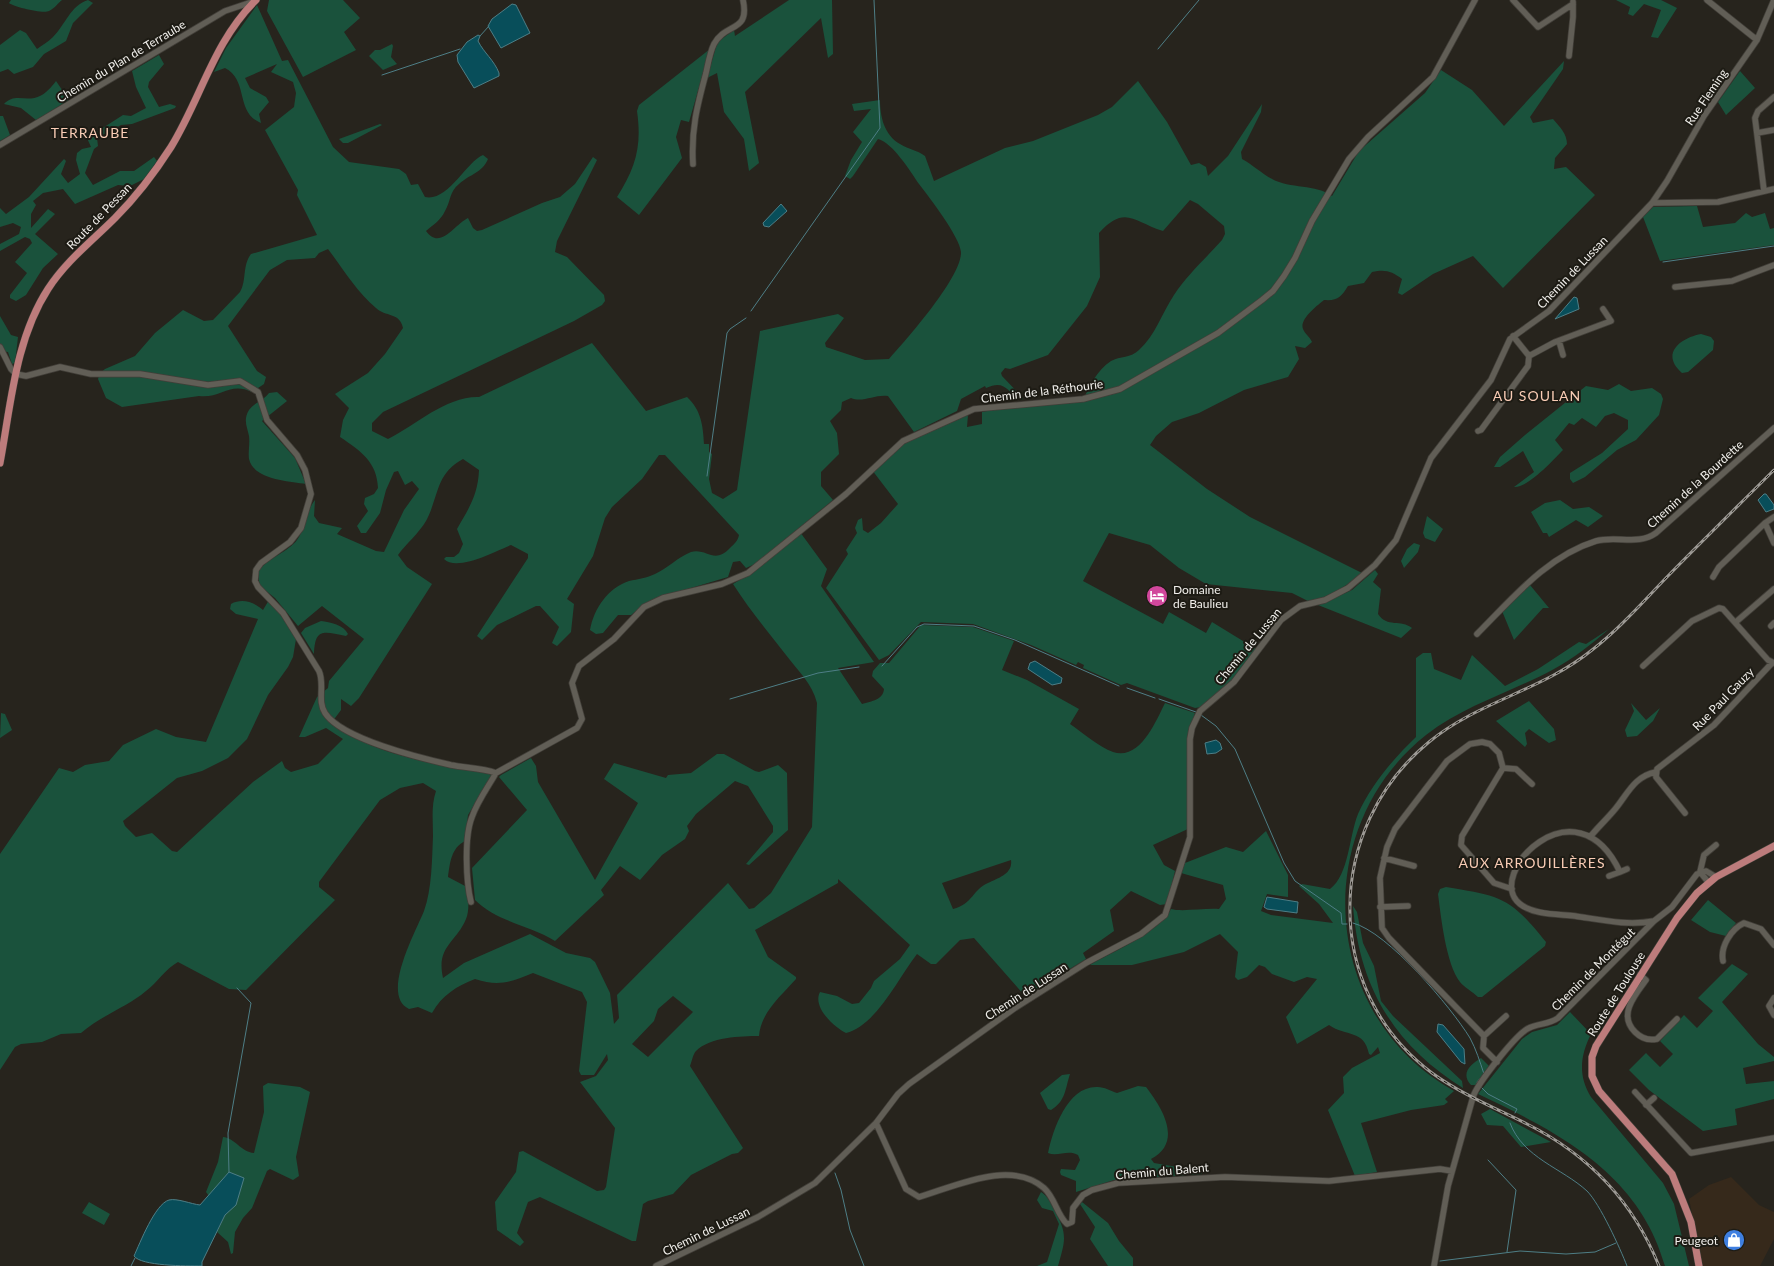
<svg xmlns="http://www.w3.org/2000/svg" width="1774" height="1266" viewBox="0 0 1774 1266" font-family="Lato,sans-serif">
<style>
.industrial{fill:#36291b}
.green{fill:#1a523c;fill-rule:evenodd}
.water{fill:#084e5a;stroke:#4e7e86}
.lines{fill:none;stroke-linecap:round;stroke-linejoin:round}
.stream{stroke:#4e7e86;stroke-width:1}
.minor-casing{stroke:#423f39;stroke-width:7}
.major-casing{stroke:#423f39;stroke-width:8}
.minor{stroke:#615e56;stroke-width:5.5}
.major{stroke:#bd7c7c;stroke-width:7}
.rail-casing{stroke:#9d9a95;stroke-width:3}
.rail{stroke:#1d1b14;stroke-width:1;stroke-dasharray:4;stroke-linecap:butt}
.labels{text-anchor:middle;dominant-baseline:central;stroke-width:4;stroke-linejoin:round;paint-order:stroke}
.street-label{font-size:12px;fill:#f1efeb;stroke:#1d1b14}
.poi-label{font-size:12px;fill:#f1efeb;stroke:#1d1b14;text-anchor:start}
.neighbourhood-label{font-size:14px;letter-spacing:1px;fill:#f9ccb5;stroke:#1d1b14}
</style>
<rect width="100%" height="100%" fill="#27241d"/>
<path class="industrial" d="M1731 1177 1759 1205 1774 1212V1239L1760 1266H1703L1689 1199 1709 1185Z"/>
<path class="green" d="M11 0H62C58 3 54 9 49 11 43 14 14 7 9 3Z
M88 0 93 3 73 23 66 41 44 54 33 67 14 74 8 69 0 72V45L20 30 26 33 37 49C42 45 48 42 53 37 66 24 70 6 88 0Z
M269 0H343L360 18 344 32 356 50 303 77 267 11Z
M789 0H832L833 54 828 58 821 18 745 92 759 163 749 171 744 139 724 112 717 73 707 78 716 47 719 41 734 30 735 36Z
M1616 0H1661L1677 8 1658 38 1651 37 1661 10 1644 4 1633 16 1628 14 1630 7Z
M257 5 282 61 288 60 333 147 349 162 399 169 406 174 411 185 418 184 425 197C448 202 466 162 483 155L488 159C482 173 470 174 459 184 449 192 451 201 445 211 441 220 433 225 426 231 440 251 455 224 468 218L473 228 477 231 482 230 542 203 560 197 575 184 593 157 597 160 557 241 555 252 567 257 604 295 605 301 602 305 574 321 383 412 372 423V431L388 439C416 425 446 396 479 397L592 343 646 411 687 397C701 410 703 425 704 444H709V452L712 454 709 479 712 493 723 499 737 490 760 331 838 314 844 318 825 343 826 347 865 360 889 359C906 340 962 277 961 252 960 237 929 197 919 184 910 171 893 143 878 139L853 176 850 179 845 176 851 160 862 142 853 132 871 109 854 111 852 104 880 100C880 116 884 135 900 144 908 149 917 150 925 156L934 181 1005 148 1033 141 1098 115 1112 107 1138 81 1167 122 1191 165 1199 163 1206 167 1208 176 1228 156 1262 104 1261 112 1241 152 1242 159C1253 165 1261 173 1272 179 1290 189 1316 184 1332 196L1359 151 1425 93 1441 70 1472 90 1504 126 1564 61 1563 69 1530 117 1533 123 1553 119C1560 127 1567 134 1567 144L1555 158 1554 169 1566 167 1595 195 1503 288 1473 256 1433 274 1402 295 1398 293 1402 279C1392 271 1385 269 1372 272L1364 283 1348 286C1341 297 1338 301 1324 300 1318 305 1299 319 1303 329 1305 334 1310 337 1312 342L1305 348 1295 346 1299 359 1288 377 1244 390 1199 413 1172 422 1156 436 1150 445 1207 489 1250 517 1362 573C1346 587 1330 596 1310 602L1292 593 1206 584 1179 568 1150 545 1109 533 1083 581 1163 624 1169 612 1206 633 1212 622 1256 649 1231 681 1201 707 1195 708 1127 683 1121 685 1083 668 1084 665 1078 662 1076 665 1031 645 973 624 921 622 889 655 879 660 826 588 848 554 846 550 857 533 855 528 858 520 862 518 863 530 868 533 881 523 898 504 872 470 903 444 968 415 967 427 982 424V412L1009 407 1083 401C1088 388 1097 370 1111 361 1120 356 1131 358 1139 350 1155 336 1162 313 1174 295 1187 275 1206 258 1222 240L1225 234 1224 226 1198 204 1190 200 1163 231C1134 222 1125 204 1099 233L1100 277 1087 306 1048 355 1010 369 1005 368 1001 373 1002 376 1023 398 1022 400C1008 395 1007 378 986 388L985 386 961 399 957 411 914 432 888 396C875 394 863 403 851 398L842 402 841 410 830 421 837 433 839 454 821 472V486L833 500 755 564 746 568 740 561 733 562 728 577 664 596 644 605 631 615H618L603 633 596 634 590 630C594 608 608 588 629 581 638 579 647 578 655 574 668 568 678 557 691 552 707 548 714 565 730 548 734 544 738 541 739 535L665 455H659L642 479 612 507 605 518 593 556 567 599 574 604 571 632 557 646 552 643 559 627 540 606H536L497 625 482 640 477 636 528 558V554L511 545C496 551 457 572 444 559L446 557H454L459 553 463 544 457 529C469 508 478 495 479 470L463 459C435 474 439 497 426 521 419 533 406 544 398 555L407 567 432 584 359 698 351 706 341 699V710L332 722C370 755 439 765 488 773L492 776 468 815 465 841C451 848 450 863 448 877L467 887C468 896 470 910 466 919 456 943 436 946 443 978L464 963 530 934 566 953 590 958 595 962 610 993 614 1024 619 1018 617 995 728 883 749 909 754 908 771 893 812 827 817 703C812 683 798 671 786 655 768 632 749 609 733 584L753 572 800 532 827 569 821 586 874 662 838 668 862 704C872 701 883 700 884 689L872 676 873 671 880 663H889L921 625 973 627 1014 641 1002 670 1027 680 1079 709 1070 724C1083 733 1099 747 1113 752 1140 761 1156 721 1165 703L1195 713 1190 728V828L1153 845 1164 865 1175 871 1167 904 1160 905 1131 891 1110 910 1114 931 1083 953 1086 959 1025 996 974 938 960 940 936 964H931L917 954C898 978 877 1025 846 1033 834 1027 812 1007 820 992L837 996 852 1004 859 1003 871 988 874 981 900 959 910 945 838 879V883L755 930 768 957 796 977V979C781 996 761 1012 759 1036 741 1036 710 1037 696 1051 693 1054 692 1061 690 1066L743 1148 738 1153 732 1154 691 1175 673 1194 648 1201 643 1204 636 1241H632L540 1197 528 1202 517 1233 524 1242 520 1246 497 1230 495 1202 516 1172 519 1152 523 1151 597 1191 604 1190 606 1187 615 1128 580 1082 596 1076 608 1060 607 1054 594 1075H581L579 1071 587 1002 582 992 533 973C511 982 499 987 475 979 457 986 442 995 432 1013L418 1007 409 1009C380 996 416 931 424 911 432 889 432 859 433 836 433 820 431 806 436 791L423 783 400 788 380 800 319 882V887L335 900 246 990 229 989 178 962C165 969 158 982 146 991 127 1007 102 1015 81 1033L61 1034 42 1042 21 1044 15 1047 0 1070V854L59 768 73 772 85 765 109 761 123 745 156 729 176 737 206 742 258 619 236 614 230 609 231 604C242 598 254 602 263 610L269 600 282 615 296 639 293 657 288 667 268 695 247 739 228 758 202 771 177 778 123 821 125 826 136 837 152 833 172 851 177 852 253 782 282 761 285 768 291 772 318 764 343 739 326 728 305 737H299L317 697 328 688 329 681 364 639 322 606 298 626 275 598 260 586 257 572C268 558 288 552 297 540 306 528 306 511 315 500L314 516 319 523 342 528 337 534 376 551 384 552 404 510 419 489 412 481 405 485 398 471 394 472 386 490 380 513 366 533H361L357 526 368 511 364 504 365 498 374 494 378 488C377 462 361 451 340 437L343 420 349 408 335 394 368 373 385 354 403 328C400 312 385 317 376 308 357 292 343 269 328 249L319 253 315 258 287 260 270 270 228 326 257 371 266 377 264 384 252 392C230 381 220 399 199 396L122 407 106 398 98 379 100 373 105 369 135 356 155 333 183 310 204 321 213 320 240 292C247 280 242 266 251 254L317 235 297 195 298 190 265 130 294 107 296 93 293 82 271 72 277 64 245 78 250 88 266 97 269 102 259 114 261 123C235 113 249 80 225 68L214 72 226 48ZM1011 860C1013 874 998 878 988 883 973 889 973 904 953 909L942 883ZM673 996 693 1012 648 1057 632 1044 654 1021 658 1009Z
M392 44 393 46 391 57 397 64 383 70 369 56 375 50H380Z
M710 49 689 122 681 120 676 137 682 158 639 215 617 197C636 167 642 146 637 111L639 105Z
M159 55 164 64 149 82 148 87 159 107 170 104 176 106 175 108 132 124 121 125 97 138 98 146 94 149 85 173 93 185 120 171H134L154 157 157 161 144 179 130 186 118 185 75 204 63 189 43 193 33 201 36 205 31 214V228L48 209 55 214 35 234 58 254 43 268 26 295 16 301 10 298V295L27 273 15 262 32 243 30 239 25 237 0 251V244L19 234 21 227 13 223 0 227V208L6 214 29 197 64 159 66 161 61 174 68 183 80 174 76 160 77 153 82 149 91 147 87 138 123 115 131 116 146 108 136 87 132 71Z
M1740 71 1755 88 1726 115 1718 102Z
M56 81 69 100 36 120 21 108 4 104C19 88 33 113 56 81Z
M0 116H3L10 135 0 141Z
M380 124 382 125 348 143H343L339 139Z
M1697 206 1703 227 1735 223 1746 213 1752 217 1765 213 1770 229 1774 228V245L1660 261 1643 217 1653 207Z
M0 316 11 335 18 337 15 363 12 364 8 352 0 351Z
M1701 334 1711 337 1714 341 1713 350 1688 372 1682 373C1660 354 1680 338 1701 334Z
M1619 384 1631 391 1652 388 1661 394 1663 399 1659 415 1636 440 1617 450 1585 477 1573 483 1570 479V473L1602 453 1628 429V420L1614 413 1605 416 1596 427 1582 418 1574 425 1569 423 1555 440 1563 450C1553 460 1528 488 1514 487L1534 472 1523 451 1500 467H1494L1500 457 1525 435 1586 386 1608 390Z
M277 392 287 401 262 421 295 458 306 484C289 481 254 480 249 459 248 452 250 444 249 436 247 426 243 420 249 410 254 403 264 400 269 393Z
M1560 500 1573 509 1589 507 1603 516 1588 527 1576 520 1549 537 1547 533H1543L1531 512 1545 503Z
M1427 516 1443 529 1435 542 1425 538 1423 533Z
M1414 543 1420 545 1418 552 1404 568 1401 561 1407 549Z
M1375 570 1378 574 1373 582 1381 589 1378 614C1387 628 1401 619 1412 628L1401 638 1318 605 1352 590Z
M1530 585 1549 608H1543L1514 640 1502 611Z
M321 621C330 622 344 625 348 634L346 636C324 632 315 627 314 654L301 633 305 628Z
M1609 629C1592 644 1574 658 1554 669 1512 692 1465 705 1426 735 1308 829 1321 1017 1454 1091L1445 1099 1448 1102 1444 1105 1411 1110 1361 1123 1377 1172 1355 1176 1328 1110 1344 1093 1343 1077 1352 1068 1380 1053 1378 1047 1371 1055 1369 1054C1364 1029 1346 1037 1329 1025L1297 1044 1286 1017 1317 979 1307 977 1294 982 1272 974 1265 967 1259 965 1247 977 1238 980 1235 977 1238 952 1220 934 1184 952 1132 965H1090C1113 951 1159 933 1171 909 1182 912 1204 908 1219 909L1226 899 1223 885 1181 873 1185 863 1226 847 1243 852 1266 831 1288 875V897L1267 894 1261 911 1271 915 1333 923 1319 904 1299 886 1302 884 1330 889C1349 875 1349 836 1358 814 1371 785 1393 759 1416 737V658L1423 653H1431L1434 669 1461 680 1472 655 1505 686 1538 669 1579 642 1586 644Z
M1529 701 1554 729 1556 740 1549 743 1529 729 1525 733 1527 744 1525 747 1496 721Z
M1631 703 1646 720 1660 708 1653 721 1637 736 1627 737 1625 730 1634 711Z
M1 713 5 714 12 730 0 738Z
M717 754H724L755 771 759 772 778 765 787 773 788 830 749 865 746 864 773 832V826L748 786 735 781 696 814 687 826 689 831 685 839 662 855 640 880 620 866 601 890 604 895 555 941C529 925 497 922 475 900L472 868 527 810 499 777 501 775 531 758 536 766 538 782 595 880 638 803 604 779 614 763 666 778 668 775 691 773Z
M1446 887C1501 896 1510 897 1546 942L1545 946 1482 997H1478C1473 992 1464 987 1460 982 1446 964 1441 917 1438 894L1440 889Z
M1708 900 1736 923 1726 936 1710 932 1691 920Z
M1353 906 1357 912 1363 943 1374 966 1381 1001 1393 1016 1462 1081 1463 1088C1394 1045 1359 987 1353 906Z
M1732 964 1748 974 1722 1002 1758 1044 1774 1057V1061L1743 1068 1746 1084 1774 1081V1099L1735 1109 1737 1125 1703 1131 1649 1090 1629 1070 1646 1053 1660 1067 1673 1054 1660 1041 1684 1015 1697 1028 1713 1011 1698 998Z
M1570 1012 1591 1034C1580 1056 1578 1076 1591 1097L1663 1183 1674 1204 1689 1266H1665C1639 1173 1558 1132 1478 1094L1522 1039 1532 1032 1557 1025Z
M1481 1058 1489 1066 1476 1085H1471C1460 1073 1471 1064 1481 1058Z
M1070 1074C1065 1089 1066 1101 1051 1110L1048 1109 1040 1093 1062 1075Z
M268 1083 300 1087 310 1092 296 1157 299 1176 293 1180 270 1169 267 1171 252 1208 243 1218 235 1232 233 1253 231 1254 228 1242 217 1232 225 1215 236 1204 229 1172 209 1196 206 1192 218 1162 223 1137C235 1138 241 1152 254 1153L264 1112 263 1086Z
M1138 1086 1146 1087C1163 1109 1183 1142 1151 1159L1154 1163 1201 1171 1202 1174 1114 1180 1076 1192V1181L1061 1175 1060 1172 1061 1169 1075 1170 1080 1160 1078 1155C1068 1149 1058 1157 1048 1153 1053 1129 1068 1085 1098 1087 1104 1087 1111 1091 1117 1093Z
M1490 1109 1551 1142 1521 1147 1503 1126 1487 1125 1481 1114Z
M1041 1192C1048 1196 1051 1204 1055 1211 1068 1235 1065 1241 1058 1266H1037L1047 1262 1059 1224 1053 1211 1042 1208 1037 1200Z
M89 1202 110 1214 104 1225 82 1213Z
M1082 1202 1108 1223 1119 1241 1133 1258V1266H1108L1090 1239 1095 1227 1080 1204Z"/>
<path class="water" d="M512 4 516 5 530 33 501 48 488 26 492 19Z
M478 35 480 36 478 41C484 53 494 60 499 73V76L474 88 458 62 457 55 467 42Z
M781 204 787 211 769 227 764 226 763 223Z
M1574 297 1577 298 1579 309 1555 319Z
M1764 494H1766L1774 505V509L1766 512 1758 500Z
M1035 661 1062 678 1061 683 1052 685 1028 669 1030 663Z
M1216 740 1220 743 1222 749 1216 753 1207 754 1205 743Z
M1267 897 1298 902 1297 913 1267 909 1264 907Z
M1438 1024 1443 1025 1464 1049 1465 1064 1461 1062 1437 1032Z
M229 1172 244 1178 236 1205 225 1215 202 1262V1266C186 1266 141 1266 134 1256 140 1243 155 1204 169 1200 177 1198 191 1204 200 1205Z"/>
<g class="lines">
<path class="stream" d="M480 36 489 26
M1158 49 1199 0
M382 75 460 49
M1663 262 1774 246
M751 311 880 128 874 0
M707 476 727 333 730 329 746 318
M882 666 917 627 924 624 974 626 1015 640 1119 686
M1127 688 1155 698
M730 699 818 673 859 667
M1159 699 1196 712
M1201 715 1216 726 1235 749 1284 863 1295 881 1341 913 1342 924H1347
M1353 923C1388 932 1451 1007 1470 1038 1476 1049 1480 1062 1484 1074L1477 1082
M1481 1087 1488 1094 1517 1109 1515 1113
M1510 1123C1523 1158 1562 1168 1587 1191 1600 1204 1620 1248 1627 1266
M1488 1160 1516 1190 1507 1252
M229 1172 228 1133 251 1003 237 988
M835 1173 841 1190 850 1230 864 1266
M1440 1261 1520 1251 1566 1254 1595 1252 1616 1243
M131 1266 135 1258"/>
<g class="minor-casing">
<path id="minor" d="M1513 0 1538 27 1573 4
M1707 0 1757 40
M1569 56 1573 17V2
M1757 133 1774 130
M0 145 225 11 255 1
M693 164C691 130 697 106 706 73 708 64 710 52 714 44 726 22 750 33 743 0
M1764 191 1755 118 1758 111 1774 97
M1652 203 1718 202 1774 189
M1675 287 1732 281 1774 265
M1513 336 1529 356 1555 342 1611 321 1603 309
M1559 341 1563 355
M0 347 11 369 16 374 26 376 60 367 91 374H140L208 385 240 381 258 392 267 420 297 455 305 470 311 494 301 528 290 542 261 563 256 570 255 581 258 587 283 613 319 671C325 684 317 701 325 713 342 739 420 758 451 765 466 768 482 768 496 773
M1478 431 1481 430 1528 366 1529 356
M1774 517 1765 523 1774 543
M1713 577 1719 567 1765 523
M1737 621 1774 589
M1771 626 1774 623
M1477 634C1512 599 1547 556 1596 541 1616 535 1638 546 1656 533L1774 428
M1643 666 1692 621 1719 608 1723 609 1768 660 1774 663
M1503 768 1516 769 1532 784
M496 773 577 728 582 719 572 683 579 666 614 639 644 607 663 598 722 584 748 573 846 494 903 441 974 409 1083 399 1120 389 1218 333 1262 300 1273 291 1284 276 1295 258 1312 221 1349 159 1368 137 1433 77 1475 0
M1685 813 1656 777 1657 769 1714 725 1772 663
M1590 837C1598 827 1608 818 1616 808 1628 793 1635 776 1656 772
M1384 858 1414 866
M1627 869 1620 872C1576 778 1483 875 1520 904 1534 915 1558 914 1575 916 1602 920 1627 926 1654 921
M1700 872 1704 855 1716 845
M1700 872 1709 883
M1609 876 1620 872
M471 902C466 882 464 837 472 817 477 802 488 787 496 773
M1380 907 1408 906
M1723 961C1720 947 1731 929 1744 923L1761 929 1774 945
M1640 975 1646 980C1634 996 1618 1015 1635 1032 1641 1038 1648 1041 1657 1039L1677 1019
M1774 998 1769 1006 1774 1015
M1484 1036 1506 1016
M1497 1062 1483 1048 1484 1036 1389 938 1382 928 1380 878 1387 847 1395 829 1447 761 1470 744 1482 742 1490 744 1499 753 1503 768 1462 836 1461 845 1494 883 1512 889
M1635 1092 1691 1153 1774 1138
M1646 1105 1654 1098
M876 1123 906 1189 919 1197C956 1186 1011 1159 1044 1188 1055 1198 1057 1215 1067 1224L1072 1222 1073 1208 1083 1195 1092 1190 1118 1183 1225 1177 1329 1181 1440 1169 1452 1171
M656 1266 758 1217 815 1183 876 1123 898 1094 909 1084 1015 1008 1086 963 1141 934 1165 915 1190 837V739L1192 728 1200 711 1234 682 1281 620 1300 606 1325 600 1348 588 1375 565 1396 540 1431 458 1491 380 1510 339 1549 311 1652 203 1667 181 1704 116 1757 40 1774 0
M1434 1266 1448 1186 1473 1097C1477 1084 1517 1033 1529 1028 1539 1023 1548 1025 1558 1018L1654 921 1672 907 1697 874 1706 871 1716 877"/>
</g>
<g class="major-casing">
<path id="major" d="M0 463C11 405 15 340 48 289 66 261 92 241 115 218 137 196 155 172 171 147 201 98 214 41 256 0
M1699 1266 1691 1222 1672 1174 1599 1091 1592 1076V1057L1596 1046 1677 918 1697 893 1716 877 1774 846"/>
</g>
<use href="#minor" class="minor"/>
<use href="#major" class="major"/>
<g class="rail-casing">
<path id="rail" d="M1659 1266C1633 1201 1589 1155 1527 1124 1495 1108 1461 1094 1432 1073 1321 990 1325 827 1429 742 1477 702 1543 690 1592 650 1619 629 1642 603 1665 579 1701 542 1738 506 1774 470"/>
</g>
<use href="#rail" class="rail"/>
</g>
<defs>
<g id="hotel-disc" transform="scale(1.125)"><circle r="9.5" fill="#d1479c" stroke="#1d1b14"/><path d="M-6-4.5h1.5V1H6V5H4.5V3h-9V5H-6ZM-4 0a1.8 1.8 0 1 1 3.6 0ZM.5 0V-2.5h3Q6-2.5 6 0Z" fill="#fff"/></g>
<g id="shop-disc" transform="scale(1.125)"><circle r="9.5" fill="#3f7fe0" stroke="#1d1b14"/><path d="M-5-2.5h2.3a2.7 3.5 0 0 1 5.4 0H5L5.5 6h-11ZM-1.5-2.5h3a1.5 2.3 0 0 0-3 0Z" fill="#fff"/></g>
</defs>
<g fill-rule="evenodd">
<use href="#hotel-disc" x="1157" y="596"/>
<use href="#shop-disc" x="1734" y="1240"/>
</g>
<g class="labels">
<g class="street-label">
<text transform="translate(121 61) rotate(-31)">Chemin du Plan de Terraube</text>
<text transform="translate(1706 97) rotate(-56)">Rue Fleming</text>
<text transform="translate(99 216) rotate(-46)">Route de Pessan</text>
<text transform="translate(1572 272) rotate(-46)">Chemin de Lussan</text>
<text transform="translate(1042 391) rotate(-7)">Chemin de la Réthourie</text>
<text transform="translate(1695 484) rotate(-42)">Chemin de la Bourdette</text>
<text transform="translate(1248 646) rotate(-50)">Chemin de Lussan</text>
<text transform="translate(1723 699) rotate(-46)">Rue Paul Gauzy</text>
<text transform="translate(1593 969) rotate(-45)">Chemin de Montégut</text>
<text transform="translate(1026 991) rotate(-33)">Chemin de Lussan</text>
<text transform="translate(1616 994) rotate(-58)">Route de Toulouse</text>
<text transform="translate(1162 1171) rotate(-5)">Chemin du Balent</text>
<text transform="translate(706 1231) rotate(-26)">Chemin de Lussan</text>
</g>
<g class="poi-label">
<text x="1173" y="589">Domaine<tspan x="1173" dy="14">de Baulieu</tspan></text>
<text x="1718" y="1240" text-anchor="end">Peugeot</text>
</g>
<g class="neighbourhood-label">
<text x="90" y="132">TERRAUBE</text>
<text x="1537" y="395">AU SOULAN</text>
<text x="1532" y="862">AUX ARROUILLÈRES</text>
</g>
</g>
</svg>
